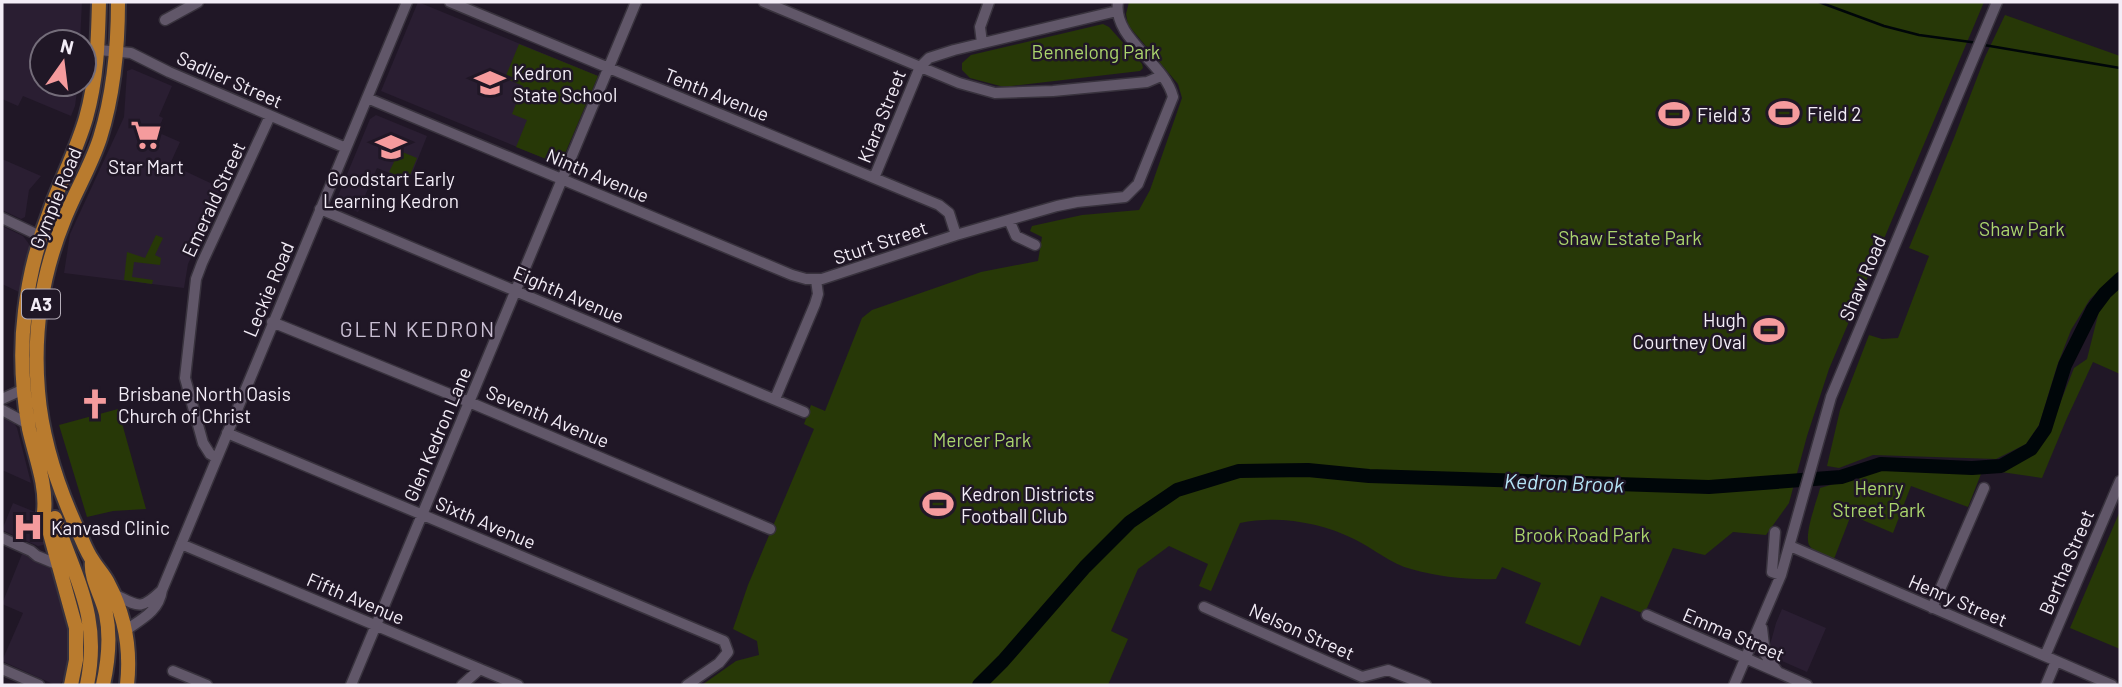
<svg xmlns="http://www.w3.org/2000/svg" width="2122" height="687" viewBox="0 0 2122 687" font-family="Barlow,sans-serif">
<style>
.built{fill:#2a1e32}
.green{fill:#273807}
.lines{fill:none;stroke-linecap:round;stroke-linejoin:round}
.stream{stroke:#000609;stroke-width:2.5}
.river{stroke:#000609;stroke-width:14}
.minor-casing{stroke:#38323d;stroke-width:13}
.highway-casing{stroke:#38323d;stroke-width:18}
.minor{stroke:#615769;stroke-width:10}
.highway{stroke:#b97b2e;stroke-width:14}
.labels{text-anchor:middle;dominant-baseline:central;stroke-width:5;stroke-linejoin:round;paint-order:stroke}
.shield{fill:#201726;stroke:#b4adb8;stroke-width:2}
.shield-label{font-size:18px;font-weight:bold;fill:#f3edf7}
.park-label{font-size:19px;fill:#abd56d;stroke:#201726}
.poi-label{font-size:19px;fill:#f3edf7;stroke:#201726;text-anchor:start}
.street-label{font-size:19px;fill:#f3edf7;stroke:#201726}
.neighbourhood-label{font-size:21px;letter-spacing:2px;fill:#cabfd3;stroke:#201726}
.water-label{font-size:21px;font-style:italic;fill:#b6e6f8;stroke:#201726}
</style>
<rect width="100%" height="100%" fill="#201726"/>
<path class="built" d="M2 2H82L80 42H42V84H78L75 106 71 116 23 96 18 106 2 99Z
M418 2 598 76 561 163H556L381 91Z
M132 69 172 86 159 116 163 118 157 132 180 142 170 164 223 189 188 264 184 288 64 273 70 234 124 117 127 71Z
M376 115 427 136 409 181 377 168 358 212 335 203 370 119Z
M2 159 41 176 29 190 25 217 21 219 2 210Z
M2 226 23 236 29 244V253L19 292 2 284Z
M2 414 12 419 17 428 31 483 2 470Z
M13 503 40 514 46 540 43 545 38 546 2 530Z
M22 554 55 570 71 631 69 663 65 677 60 684H53L2 661 23 613 2 604Z
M1782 609 1826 628 1807 672 1782 661 1774 654 1770 645 1776 623Z"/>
<path class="green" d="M1129 2H1984L1829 369 1807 436 1789 503 1766 535 1733 532 1705 555 1673 548 1647 608 1642 613 1601 596 1580 646 1525 623 1541 583 1502 567 1496 579C1468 580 1439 577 1411 569 1391 564 1373 548 1354 539 1320 522 1277 515 1240 523L1211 591 1199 586 1208 564 1169 546 1138 569 1111 631 1128 639 1108 685H702L736 661 759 655 757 641 733 629 748 585 814 429 804 424 811 405 825 411 862 318 872 310 981 272 1038 261 1042 237 1030 231 1032 226 1082 215 1139 210 1150 190 1182 98 1178 84 1128 25 1126 14Z
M2005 15 2120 56V270L2090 299 2071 330 2057 366 2039 425 2026 444 1996 459 1873 455 1839 468 1827 466 1840 410 1869 335 1882 339 1898 338 1929 256 1909 248 1954 138 1985 57Z
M1103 24 1109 27 1142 64 1143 68 1140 71 1004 87 970 78 962 70V63L971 55Z
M519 44 598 76 561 163H556L516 147 527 120 512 114 523 86 505 78Z
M395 149 417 158 408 180 389 172 394 162 391 160Z
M156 235 163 238 155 255 161 258 160 265 134 262 132 277 153 280 152 284 124 280 127 252 145 258Z
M2120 285V374L2093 362 2067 418 2042 478 2001 472 2035 451 2051 426 2074 368 2087 359 2101 303Z
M118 409 146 509 113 511 87 517 59 425Z
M1883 470 1981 474 1968 507 1911 486 1893 533 1851 515 1834 559C1826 556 1814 553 1809 545 1804 533 1817 501 1820 488Z
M2120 511V649L2070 628Z"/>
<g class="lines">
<path class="stream" d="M1819 2 1884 26 1919 35 1978 43
M1984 45 2120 68"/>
<path class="river" d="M979 685 1003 661 1085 567 1130 522 1177 490 1239 471 1308 470 1369 476 1709 487 1841 477 1881 464 1972 468 2001 466 2031 449 2045 429 2065 365 2093 309 2105 293 2120 279"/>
<g class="minor-casing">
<path id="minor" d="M450 2 939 205 949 213 956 235
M764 2 959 83 995 93 1053 91 1147 82 1161 76
M165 20 198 2
M982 43 980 27 989 2
M99 50 131 53 169 72 346 148
M367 98 792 275 806 279H822L956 235 1057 206 1077 202 1125 197 1138 184 1173 97C1165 63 1112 38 1118 2
M874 178 920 67 929 58 954 50 1117 11
M320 209 804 412
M2 218 40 236
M1009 220 1016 236 1035 245
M272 322 469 402 770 529
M2 399 24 389
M775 399 815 304 818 294 816 280
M2 410 28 424
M227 433 724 641 728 652 719 663 687 685
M217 458 210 454 203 443 185 378 196 279 202 263 270 116
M1775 532 1772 572 1781 575
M2 538 31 551 37 556 59 565
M181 544 518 685
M1790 546 2112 685
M114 594C138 606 140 611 161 591
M1204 607 1362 677 1388 670 1426 685
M1932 608 1984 488
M1647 615 1807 685
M1762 628 1765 654 1777 671
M126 630C142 619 159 611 162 590L407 2
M2045 656 2120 481
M2 669 39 685
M173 671 207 685
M351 685 636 2
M462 685 480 669
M1734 685 1781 575 1831 397 1997 2
M2046 685 2056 661"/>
</g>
<g class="highway-casing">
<path id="highway" d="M118 2C118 48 114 93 100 138 91 166 75 192 64 220 42 274 33 333 38 391 42 441 58 488 79 533 83 542 87 553 93 561 98 569 104 575 108 583 125 615 131 649 127 685
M55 518C76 581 101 616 87 685
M92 561C90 579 102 596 106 614 111 638 108 662 103 685
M71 685 76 660V628L44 512C47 485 35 456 29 429 22 390 20 350 25 311 29 276 38 241 51 208 62 178 77 149 86 118 97 79 98 42 99 2"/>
</g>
<use href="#minor" class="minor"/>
<use href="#highway" class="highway"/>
</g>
<defs>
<g id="school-bare" transform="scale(2.415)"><path d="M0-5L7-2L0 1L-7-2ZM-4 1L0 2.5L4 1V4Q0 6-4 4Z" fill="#f59b9d" stroke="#201726" stroke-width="2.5" paint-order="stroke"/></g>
<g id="stadium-bare" transform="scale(2.415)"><path d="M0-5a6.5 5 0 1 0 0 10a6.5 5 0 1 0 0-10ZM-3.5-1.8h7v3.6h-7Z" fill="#f59b9d" stroke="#201726" stroke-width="2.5" paint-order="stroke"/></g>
<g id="supermarket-bare" transform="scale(2.415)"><path d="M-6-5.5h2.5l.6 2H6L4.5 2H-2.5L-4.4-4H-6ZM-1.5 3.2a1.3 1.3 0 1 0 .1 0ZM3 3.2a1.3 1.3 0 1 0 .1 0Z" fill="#f59b9d" stroke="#201726" stroke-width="2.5" paint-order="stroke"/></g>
<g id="church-bare" transform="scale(2.415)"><path d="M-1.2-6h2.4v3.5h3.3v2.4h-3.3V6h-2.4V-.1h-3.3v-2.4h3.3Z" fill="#f59b9d" stroke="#201726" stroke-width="2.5" paint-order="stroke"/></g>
<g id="hospital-bare" transform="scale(2.415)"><path d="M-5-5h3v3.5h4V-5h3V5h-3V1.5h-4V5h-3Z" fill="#f59b9d" stroke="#201726" stroke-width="2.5" paint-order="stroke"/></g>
</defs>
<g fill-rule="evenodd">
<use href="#school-bare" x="490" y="83"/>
<use href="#stadium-bare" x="1784" y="113"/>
<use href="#stadium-bare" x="1674" y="114"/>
<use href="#supermarket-bare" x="146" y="135"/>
<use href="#school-bare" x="391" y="147"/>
<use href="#stadium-bare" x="1769" y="330"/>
<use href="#church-bare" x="95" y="404"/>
<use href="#stadium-bare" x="938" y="504"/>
<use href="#hospital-bare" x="28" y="527"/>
</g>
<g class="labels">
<rect class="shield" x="22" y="289.5" width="38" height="29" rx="5"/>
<g class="shield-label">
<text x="41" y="304">A3</text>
</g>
<g class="park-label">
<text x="1096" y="51">Bennelong Park</text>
<text x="2022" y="228">Shaw Park</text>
<text x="1630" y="237">Shaw Estate Park</text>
<text x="982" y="439">Mercer Park</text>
<text x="1879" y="487">Henry<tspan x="1879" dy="22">Street Park</tspan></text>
<text x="1582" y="534">Brook Road Park</text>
</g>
<g class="poi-label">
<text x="513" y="72">Kedron<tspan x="513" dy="22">State School</tspan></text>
<text x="1807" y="113">Field 2</text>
<text x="1697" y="114">Field 3</text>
<text x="146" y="166" text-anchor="middle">Star Mart</text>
<text x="391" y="178" text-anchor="middle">Goodstart Early<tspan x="391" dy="22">Learning Kedron</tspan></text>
<text x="1746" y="319" text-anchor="end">Hugh<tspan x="1746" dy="22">Courtney Oval</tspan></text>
<text x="118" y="393">Brisbane North Oasis<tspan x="118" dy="22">Church of Christ</tspan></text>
<text x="961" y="493">Kedron Districts<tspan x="961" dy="22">Football Club</tspan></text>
<text x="51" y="527">Kanvasd Clinic</text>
</g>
<g class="street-label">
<text transform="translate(230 79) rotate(24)">Sadlier Street</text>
<text transform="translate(717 94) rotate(22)">Tenth Avenue</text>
<text transform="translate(881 116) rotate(-68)">Kiara Street</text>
<text transform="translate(598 175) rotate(23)">Ninth Avenue</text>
<text transform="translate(55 198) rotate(-68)">Gympie Road</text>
<text transform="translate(213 199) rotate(-65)">Emerald Street</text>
<text transform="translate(880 242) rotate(-19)">Sturt Street</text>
<text transform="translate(1862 278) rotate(-67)">Shaw Road</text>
<text transform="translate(268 289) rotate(-67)">Leckie Road</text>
<text transform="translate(569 294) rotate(23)">Eighth Avenue</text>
<text transform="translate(548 416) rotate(23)">Seventh Avenue</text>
<text transform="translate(437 434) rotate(-67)">Glen Kedron Lane</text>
<text transform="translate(486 522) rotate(23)">Sixth Avenue</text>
<text transform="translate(2066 562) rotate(-67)">Bertha Street</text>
<text transform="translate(356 598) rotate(23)">Fifth Avenue</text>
<text transform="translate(1958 600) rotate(23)">Henry Street</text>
<text transform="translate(1302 631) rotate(24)">Nelson Street</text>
<text transform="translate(1734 634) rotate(23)">Emma Street</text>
</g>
<g class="neighbourhood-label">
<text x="418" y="328">GLEN KEDRON</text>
</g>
<g class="water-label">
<text transform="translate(1564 482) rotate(2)">Kedron Brook</text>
</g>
</g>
<rect width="2122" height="687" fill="none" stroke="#f3edf7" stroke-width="7"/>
<g transform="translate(63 63) rotate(14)"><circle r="33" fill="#201726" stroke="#746d7a" stroke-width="2"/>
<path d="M0-5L12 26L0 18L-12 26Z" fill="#f59b9d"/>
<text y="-10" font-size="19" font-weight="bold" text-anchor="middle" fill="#f3edf7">N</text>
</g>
</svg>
